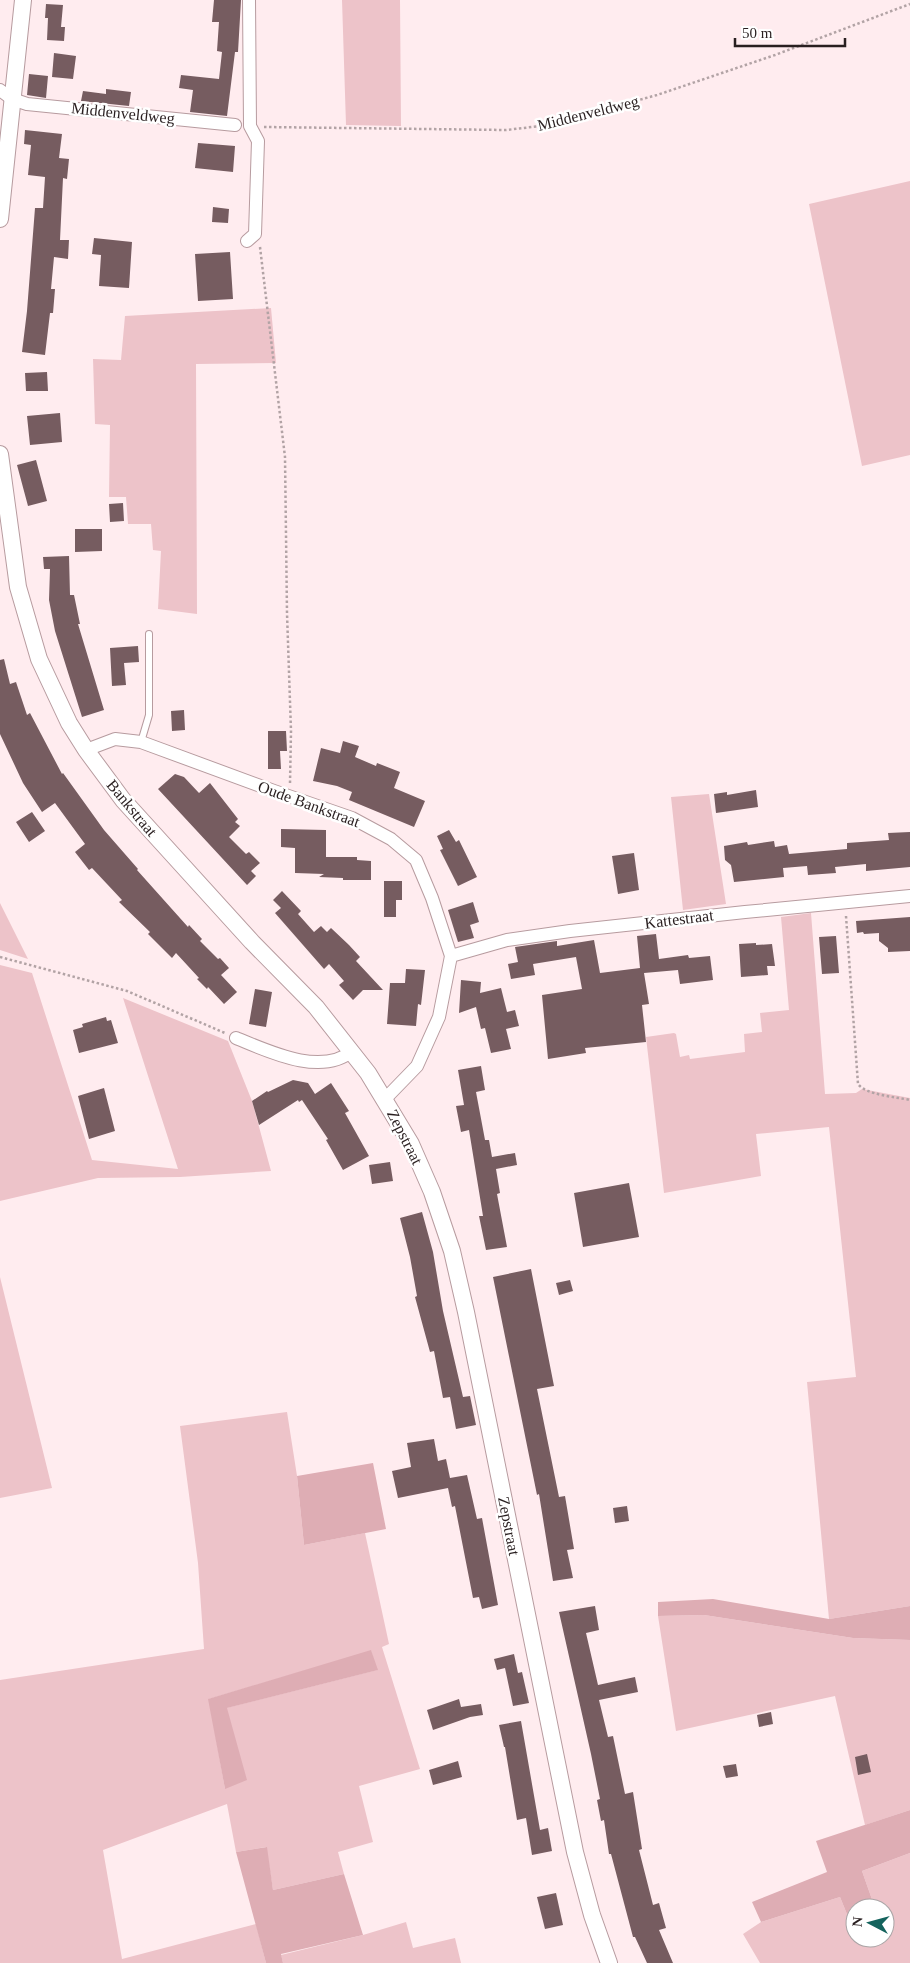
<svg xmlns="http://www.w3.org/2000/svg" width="910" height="1963" viewBox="0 0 910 1963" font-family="'Times New Roman',serif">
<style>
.green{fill:#edc3c9;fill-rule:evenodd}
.forest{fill:#deadb4}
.building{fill:#765c60}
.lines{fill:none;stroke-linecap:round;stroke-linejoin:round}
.service-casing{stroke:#b79b9f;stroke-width:8}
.minor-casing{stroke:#b79b9f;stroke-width:14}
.tertiary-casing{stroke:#b79b9f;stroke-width:18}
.path{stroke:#b2a3a5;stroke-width:2.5;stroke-dasharray:2.5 2.5;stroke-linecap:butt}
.service{stroke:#fff;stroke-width:6}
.minor{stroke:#fff;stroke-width:12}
.tertiary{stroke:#fff;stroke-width:16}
.labels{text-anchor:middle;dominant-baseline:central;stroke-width:5;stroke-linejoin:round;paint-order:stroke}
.street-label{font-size:16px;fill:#291f20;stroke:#fff}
</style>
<rect width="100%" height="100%" fill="#ffecef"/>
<path class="green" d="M342 0H400L401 126 346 125Z
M910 181V455L862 466 809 204Z
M271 308 276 363 196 364 197 614 158 609 161 551 153 550 151 524H128L126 497H109L110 425 95 424 93 359 121 360 125 316Z
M709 794 726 904 683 910 671 797Z
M0 903 28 959 0 950Z
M811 913 825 1094 856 1093 862 1089 910 1098V1606L829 1619 807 1382 856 1377 829 1127 756 1134 761 1176 664 1193 646 1037 674 1033 676 1034 680 1057 689 1055 690 1059 745 1052 744 1034 762 1032 760 1013 789 1010 781 917Z
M0 965 32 973 92 1160 178 1169 123 998 228 1041 252 1101 271 1171 180 1177 98 1178 0 1201Z
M0 1277 52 1488 0 1498Z
M287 1412 297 1476 304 1545 365 1533 389 1644 382 1647 420 1769 359 1786 373 1842 338 1852 344 1874 273 1890 266 1847 236 1852 227 1804 103 1850 122 1959 256 1924 266 1963H0V1680L204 1649 198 1563 180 1426ZM371 1651 377 1670 226 1708 225 1789 209 1699Z
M704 1615 853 1638 910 1640V1810L865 1825 835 1696 676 1731 658 1616Z
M910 1853V1963H760L743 1934 761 1922 840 1897 855 1934V1938H885V1908H875L862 1871Z
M406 1922 413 1948 455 1938 461 1963H283L281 1955 363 1935Z"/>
<path class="forest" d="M373 1463 386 1529 304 1545 297 1476Z
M713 1599 829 1619 910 1606V1640L853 1638 704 1615 658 1616V1602Z
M371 1650 378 1670 227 1708 247 1780 225 1789 208 1699Z
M910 1810V1853L862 1871 875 1908H855V1934L840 1897 761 1922 752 1902 827 1872 816 1841Z
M267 1847 273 1890 344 1874 363 1935 281 1954 283 1963H266L236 1852Z"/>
<path class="building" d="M214 0H241L238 52H235L227 116 190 112 193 90 179 88 181 75 219 79 222 52 217 51 219 22H212Z
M46 4 63 5 61 27H65L64 41 47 40 48 18H45Z
M54 53 76 56 73 79 52 77Z
M29 74 48 76 46 98 27 95Z
M106 89 131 92 129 106 81 101 83 91 106 94Z
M25 130 62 134 59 158 69 159 67 179 63 178 60 240H69L68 259 54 257 51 289H55L53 313H50L45 355 22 352 27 311 35 208H43L45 177 28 175 31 145 24 144Z
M198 143 235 146 233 172 195 168Z
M213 207 229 209 228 223 212 222Z
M94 238 132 242 129 288 99 286 101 255 92 254Z
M230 252 233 299 198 301 195 254Z
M47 372 48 391H26L25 373Z
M60 413 62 442 30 445 27 416Z
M36 460 47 501 28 506 17 465Z
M123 503 124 521 110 522 109 504Z
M75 529H102V551L75 552Z
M69 556 70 595H74L80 624H78L104 710 82 717 55 631 49 600 50 569H44L43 557Z
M138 646 139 662 124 663 126 685 112 686 110 648Z
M4 659 10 684 16 682 27 715 30 713 62 774 63 773 104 830 138 869 137 870 188 927 189 925 202 939 200 941 218 959 220 958 229 968 221 975 237 992 224 1004 208 987 207 989 197 979 199 978 176 953 172 958 148 934 150 932 119 902 122 900 92 868 89 870 75 852 85 844 55 803 42 812 23 783 0 734V660Z
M184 710 185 730 172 731 171 711Z
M268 731H286L287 751H280L281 769H268Z
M343 741 359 746 355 757 376 766 377 763 400 772 394 788 425 801 414 827 349 800 352 792 337 786 313 781 321 748 340 753Z
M175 774 184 777 199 793 210 783 238 819 235 822 240 826 229 837 246 854 249 852 260 863 251 871 256 876 247 885 158 789Z
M756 790 758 807 716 813 714 794 727 792V795Z
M32 812 45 831 29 842 16 822Z
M281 829 326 830V857H357V860L371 861V880H343V878L319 877 324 874 295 873V848L281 847Z
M449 830 456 842 459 840 477 877 458 886 440 850 443 849 437 836Z
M910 832V867L866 871V864L835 867 836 873 808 875 807 866 783 868 784 877 734 882 731 865 725 860 724 846 747 842 748 845 774 841 775 847 787 845 789 854 847 849V843L889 840 888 833Z
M634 853 639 890 618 894 612 856Z
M384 881H402V900H396V917H384Z
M282 891 301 911 298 914 314 932 321 926 327 932 331 928 349 945 360 957 356 961 383 990H363L353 1000 339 985 344 981 329 964 324 969 275 913 281 908 273 900Z
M473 902 479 922 470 925 474 938 458 942 448 910Z
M910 917V951L888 952V948L879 941V933L864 934 863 932 857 933 856 921Z
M656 934 659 959 688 955 689 958 710 956 713 980 680 984 678 970 644 973 649 1004 642 1005 646 1042 585 1048 586 1053 548 1059 542 995 582 989 576 957 533 964 535 975 511 979 508 964 518 962 515 947 557 941V946L594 940 600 973 640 968 637 936Z
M836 936 839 973 822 974 819 937Z
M756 943V945L772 944 775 966H767L768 975 741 977 739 944Z
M406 969 425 970 421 1005 418 1004 416 1026 387 1024 390 983H405Z
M461 980 481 982 480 993 501 988 507 1012 515 1010 519 1026 506 1029 511 1049 491 1053 485 1028 481 1029 476 1007 459 1013Z
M255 989 272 992 266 1027 249 1024Z
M106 1017 107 1021 111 1020 118 1043 79 1053 73 1030 83 1027 82 1024Z
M481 1066 485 1090 476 1092 485 1140H489L492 1157 515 1153 517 1165 496 1169 500 1193 497 1194 507 1247 486 1250 479 1216H483L469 1130 461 1132 456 1106 464 1105 458 1070Z
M293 1080 308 1083 315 1094 331 1083 349 1111 345 1113 369 1156 343 1170 326 1140 328 1139 302 1100 299 1102 298 1100 259 1125 252 1101 267 1091 268 1092Z
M104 1088 115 1131 89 1139 78 1096Z
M390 1162 393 1181 372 1184 369 1165Z
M629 1183 639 1237 583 1247 574 1193Z
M422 1212 433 1252 443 1311 463 1397 470 1396 476 1425 456 1429 450 1397 443 1398 434 1351 430 1352 415 1297 417 1296 410 1257 400 1218Z
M531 1269 554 1386 537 1389 559 1497 565 1496 574 1549 567 1550 573 1578 553 1581 539 1494 537 1495 493 1277Z
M570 1280 573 1291 559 1295 556 1283Z
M434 1439 438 1461 446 1459 450 1478 467 1475 477 1519 482 1518 498 1605 482 1609 479 1597 473 1598 455 1506 452 1507 448 1488 398 1498 392 1471 411 1467 407 1443Z
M627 1506 629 1521 615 1523 613 1508Z
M595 1606 599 1630 586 1633 598 1685 635 1677 638 1692 599 1700 608 1737 613 1736 625 1794 633 1792 642 1849 639 1850 653 1905 659 1903 666 1928 659 1930 673 1963H647L635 1937H633L611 1854H609L604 1820 601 1821 597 1800 600 1799 591 1754 559 1612Z
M514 1654 518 1673 522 1672 529 1703 513 1706 505 1668 497 1670 494 1659Z
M459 1699 461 1707 481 1704 483 1715 470 1717 433 1730 427 1710Z
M771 1712 773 1724 759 1727 757 1715Z
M521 1721 540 1830 548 1828 552 1851 532 1855 526 1818 517 1820 505 1747H504L499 1725Z
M867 1754 871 1772 858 1775 855 1757Z
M458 1761 462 1777 433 1785 429 1770Z
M736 1764 738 1776 726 1778 723 1766Z
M556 1893 563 1925 545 1929 537 1897Z"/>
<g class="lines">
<g class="service-casing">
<path id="service" d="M141 742 149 715V634"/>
</g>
<g class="minor-casing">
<path id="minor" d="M0 90 12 99 27 104 235 125
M247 241 255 234 258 141 250 126 249 0
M86 750 115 739 141 742 274 791 352 818 391 839 416 860 432 898 451 956 439 1017 417 1066 385 1099
M451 956 507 940 570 931 745 912 910 896
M236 1038C268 1051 321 1077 352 1051"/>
</g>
<g class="tertiary-casing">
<path id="tertiary" d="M0 219 23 0
M0 454 18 587 39 659 69 723 86 750 123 800 252 942 316 1007 368 1073 411 1144 432 1192 452 1251 466 1312 575 1852 592 1915 609 1963"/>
</g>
<path class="path" d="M264 127 506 130 549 125 657 95 775 55 910 4
M260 247 285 457 287 613 291 731 290 783
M846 916 858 1084C866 1095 896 1097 910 1100
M0 957 127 991 225 1033"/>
<use href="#service" class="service"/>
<use href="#minor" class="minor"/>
<use href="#tertiary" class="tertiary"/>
</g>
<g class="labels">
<g class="street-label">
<text transform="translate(123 113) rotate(6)">Middenveldweg</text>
<text transform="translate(588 113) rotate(-14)">Middenveldweg</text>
<text transform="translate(309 804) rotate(20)">Oude Bankstraat</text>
<text transform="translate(132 808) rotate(50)">Bankstraat</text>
<text transform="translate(679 919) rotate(-7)">Kattestraat</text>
<text transform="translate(405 1137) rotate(63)">Zepstraat</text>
<text transform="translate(509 1526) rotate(79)">Zepstraat</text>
</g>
</g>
<g transform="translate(870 1923) rotate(276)"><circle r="24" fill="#ffffff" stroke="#a9a5a6"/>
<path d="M0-4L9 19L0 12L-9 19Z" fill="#14635d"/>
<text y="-8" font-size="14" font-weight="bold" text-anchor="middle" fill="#291f20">N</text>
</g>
<path d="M735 38v8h110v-8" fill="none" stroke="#291f20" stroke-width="2.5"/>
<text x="742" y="38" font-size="15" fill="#291f20" stroke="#ffffff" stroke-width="4" paint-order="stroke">50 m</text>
</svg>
